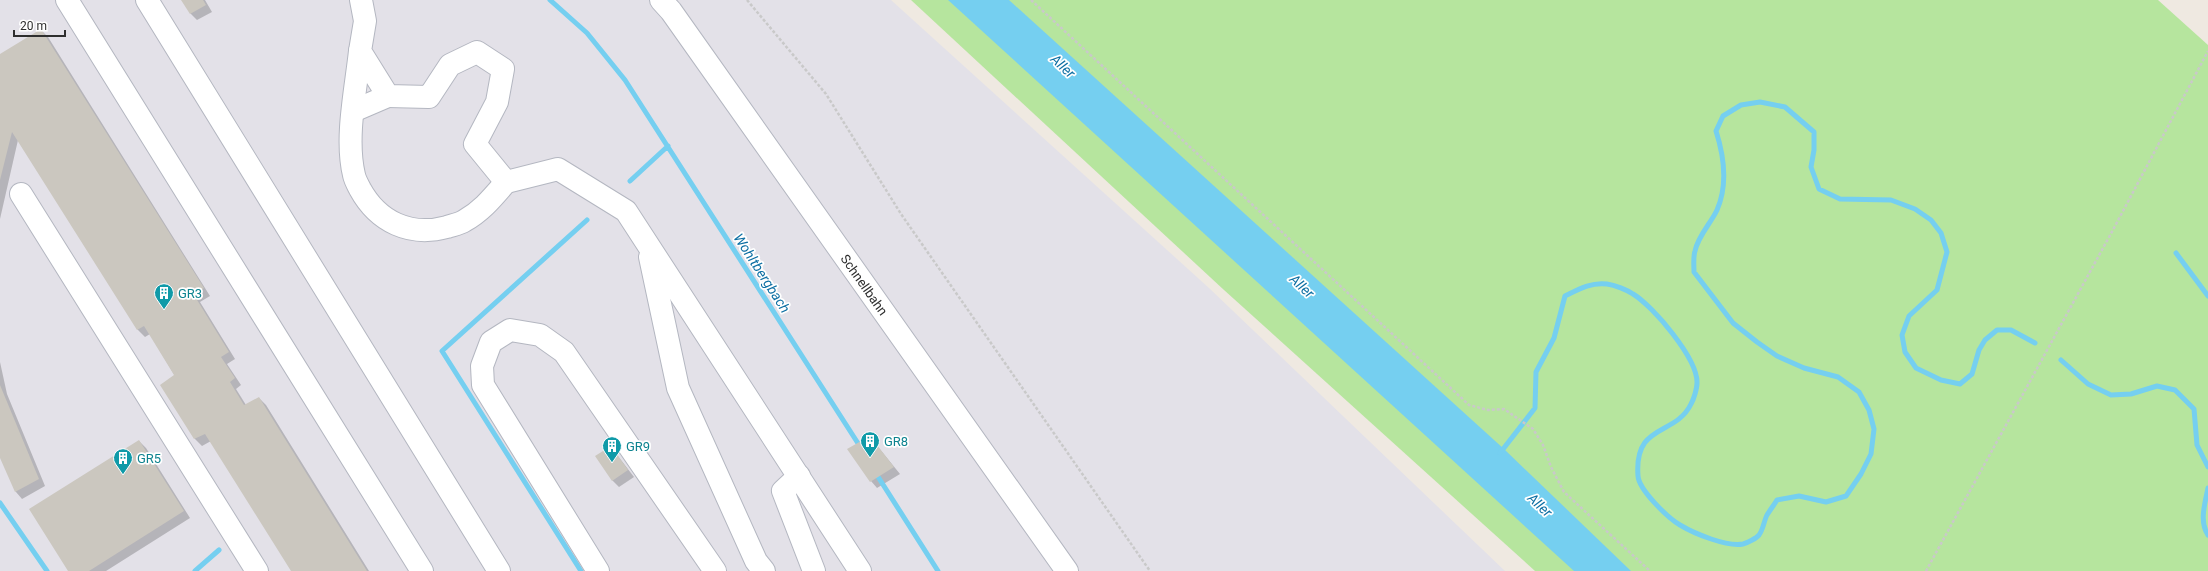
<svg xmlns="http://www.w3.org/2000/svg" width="2208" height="571" viewBox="0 0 2208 571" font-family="Roboto,sans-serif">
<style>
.industrial{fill:#e3e1e8}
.green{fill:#b6e59e}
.water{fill:#75cff0}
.shadow{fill:#0003}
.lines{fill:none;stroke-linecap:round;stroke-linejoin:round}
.stream{stroke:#75cff0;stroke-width:5}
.building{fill:#cbc7bf}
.minor-casing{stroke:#b4b7c1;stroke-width:24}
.path{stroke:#c9c9c9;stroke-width:2.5;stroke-dasharray:3 2;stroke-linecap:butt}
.minor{stroke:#fff;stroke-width:22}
.labels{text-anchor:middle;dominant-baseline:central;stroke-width:3.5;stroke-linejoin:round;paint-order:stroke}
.street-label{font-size:13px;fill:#2e2e2e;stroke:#fff}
.culture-label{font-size:13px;fill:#0d838f;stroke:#fff;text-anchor:start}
.water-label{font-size:14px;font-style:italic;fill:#0d6fa3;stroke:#fff}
</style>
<rect width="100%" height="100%" fill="#efe9e1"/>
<path class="industrial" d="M0 0H891L1209 288 1505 571H0Z"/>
<path class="green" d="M911 0H2158L2208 45V571H1535L1224 290Z"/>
<path class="water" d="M948 0H1009L1504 449 1631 571H1574Z"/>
<path class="shadow" d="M183 0H205L212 12 197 20 191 14Z
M41 30 48 37 210 296 200 302 235 359 227 364 241 385 236 389 246 405 259 398 266 405 369 571H292L211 441 202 446 195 439 175 376 150 334 145 337 138 330 18 140 0 219V56Z
M0 362 7 394 45 486 22 499 16 492 0 455Z
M870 437 900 474 877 488 871 481Z
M139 441 146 448 190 518 106 571H69Z
M611 447 634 477 619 487 612 480Z"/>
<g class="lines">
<path class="stream" d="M550 0 587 33 625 80 861 448
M630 181 668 146
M2176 253 2208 296
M2061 360 2088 384 2111 395 2131 394 2157 386 2175 390 2194 409 2197 445 2208 467
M1500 453 1535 408 1536 372 1554 338 1565 296C1579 289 1591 282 1607 284 1615 285 1627 290 1633 294 1653 306 1698 359 1697 383 1697 388 1694 399 1691 404 1675 437 1634 422 1638 476 1639 490 1668 518 1680 525 1695 534 1727 547 1743 544 1747 543 1757 538 1759 535 1763 530 1764 521 1767 515 1770 510 1774 505 1777 500L1799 496 1826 502 1846 496 1861 474 1871 454 1874 429 1869 410 1859 392 1838 377 1804 368 1777 356 1757 342 1733 323 1694 272C1694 266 1693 257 1695 251 1698 236 1711 223 1717 210 1728 185 1724 156 1716 131L1723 116 1741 105 1760 102 1785 107 1814 132V150L1811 167 1819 189 1840 199 1891 200 1915 209 1931 220 1941 233 1947 252 1937 290 1909 316 1902 335 1905 352 1916 368 1941 380 1960 384 1972 374 1979 350 1985 340 1997 330H2011L2035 343
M875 472 938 571
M2208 488C2205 503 2199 522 2208 535
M0 503 47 571
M195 571 219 550
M581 571 442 351 587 220"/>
</g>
<path class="building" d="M181 0H203L206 5 190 14Z
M41 29 204 288 194 295 229 352 221 357 235 378 230 382 244 405 259 397 367 571H291L205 434 194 439 160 385 174 375 144 326 137 330 12 132 0 180V54Z
M0 385 39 479 15 492 0 458Z
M870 436 894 467 870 482 847 449Z
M139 440 184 511 89 571H68L29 509Z
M611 446 628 470 612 481 595 456Z"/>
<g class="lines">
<g class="minor-casing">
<g id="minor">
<path d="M67 0 422 571"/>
<path d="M147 0 499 571"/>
<path d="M361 0 365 21 360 51 388 96 429 97 450 65 477 52 503 69 497 102 475 144 506 182 558 169 626 211 860 571"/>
<path id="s1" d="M661 0 671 11 1067 571"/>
<path d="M360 51C356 89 345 138 354 175 355 180 358 185 360 189 378 222 410 237 447 227 453 225 459 224 464 221 482 211 493 197 506 182"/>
<path d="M353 111 388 96"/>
<path d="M21 194 257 571"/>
<path d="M650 257 678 388 756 561 764 571"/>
<path d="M799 476 783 491 814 571"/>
<path d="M598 571 483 385 482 366 491 342 510 330 540 335 564 352 715 571"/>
</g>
</g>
<path class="path" d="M747 0 826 94 901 214 1150 571
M1031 0 1469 405 1488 410 1504 409 1533 429 1543 445 1551 467 1564 492 1650 571
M1926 571 2114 228 2208 51"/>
<use href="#minor" class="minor"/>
</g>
<defs>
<g id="building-pin" transform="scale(1)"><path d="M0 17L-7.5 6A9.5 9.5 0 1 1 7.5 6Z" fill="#0f9aa8" stroke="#fff"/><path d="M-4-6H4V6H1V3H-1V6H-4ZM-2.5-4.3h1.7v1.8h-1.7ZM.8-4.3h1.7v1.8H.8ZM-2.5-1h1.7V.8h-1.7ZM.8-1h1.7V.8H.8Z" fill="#fff"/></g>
</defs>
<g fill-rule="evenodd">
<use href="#building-pin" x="164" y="293"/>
<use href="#building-pin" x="870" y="441"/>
<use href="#building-pin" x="612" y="446"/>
<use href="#building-pin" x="123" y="458"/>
</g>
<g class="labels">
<g class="street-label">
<text stroke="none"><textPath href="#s1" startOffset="350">Schnellbahn</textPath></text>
</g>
<g class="culture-label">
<text x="178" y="293">GR3</text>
<text x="884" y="441">GR8</text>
<text x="626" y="446">GR9</text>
<text x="137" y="458">GR5</text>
</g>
<g class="water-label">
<text transform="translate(1063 66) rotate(43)">Aller</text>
<text transform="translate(762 273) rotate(57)">Wohltbergbach</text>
<text transform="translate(1302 286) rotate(43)">Aller</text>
<text transform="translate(1540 505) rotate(43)">Aller</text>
</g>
</g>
<path d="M14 30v6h51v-6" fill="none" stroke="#2e2e2e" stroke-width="2"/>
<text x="20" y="30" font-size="12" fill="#2e2e2e" stroke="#ffffff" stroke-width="3" paint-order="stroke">20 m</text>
</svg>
